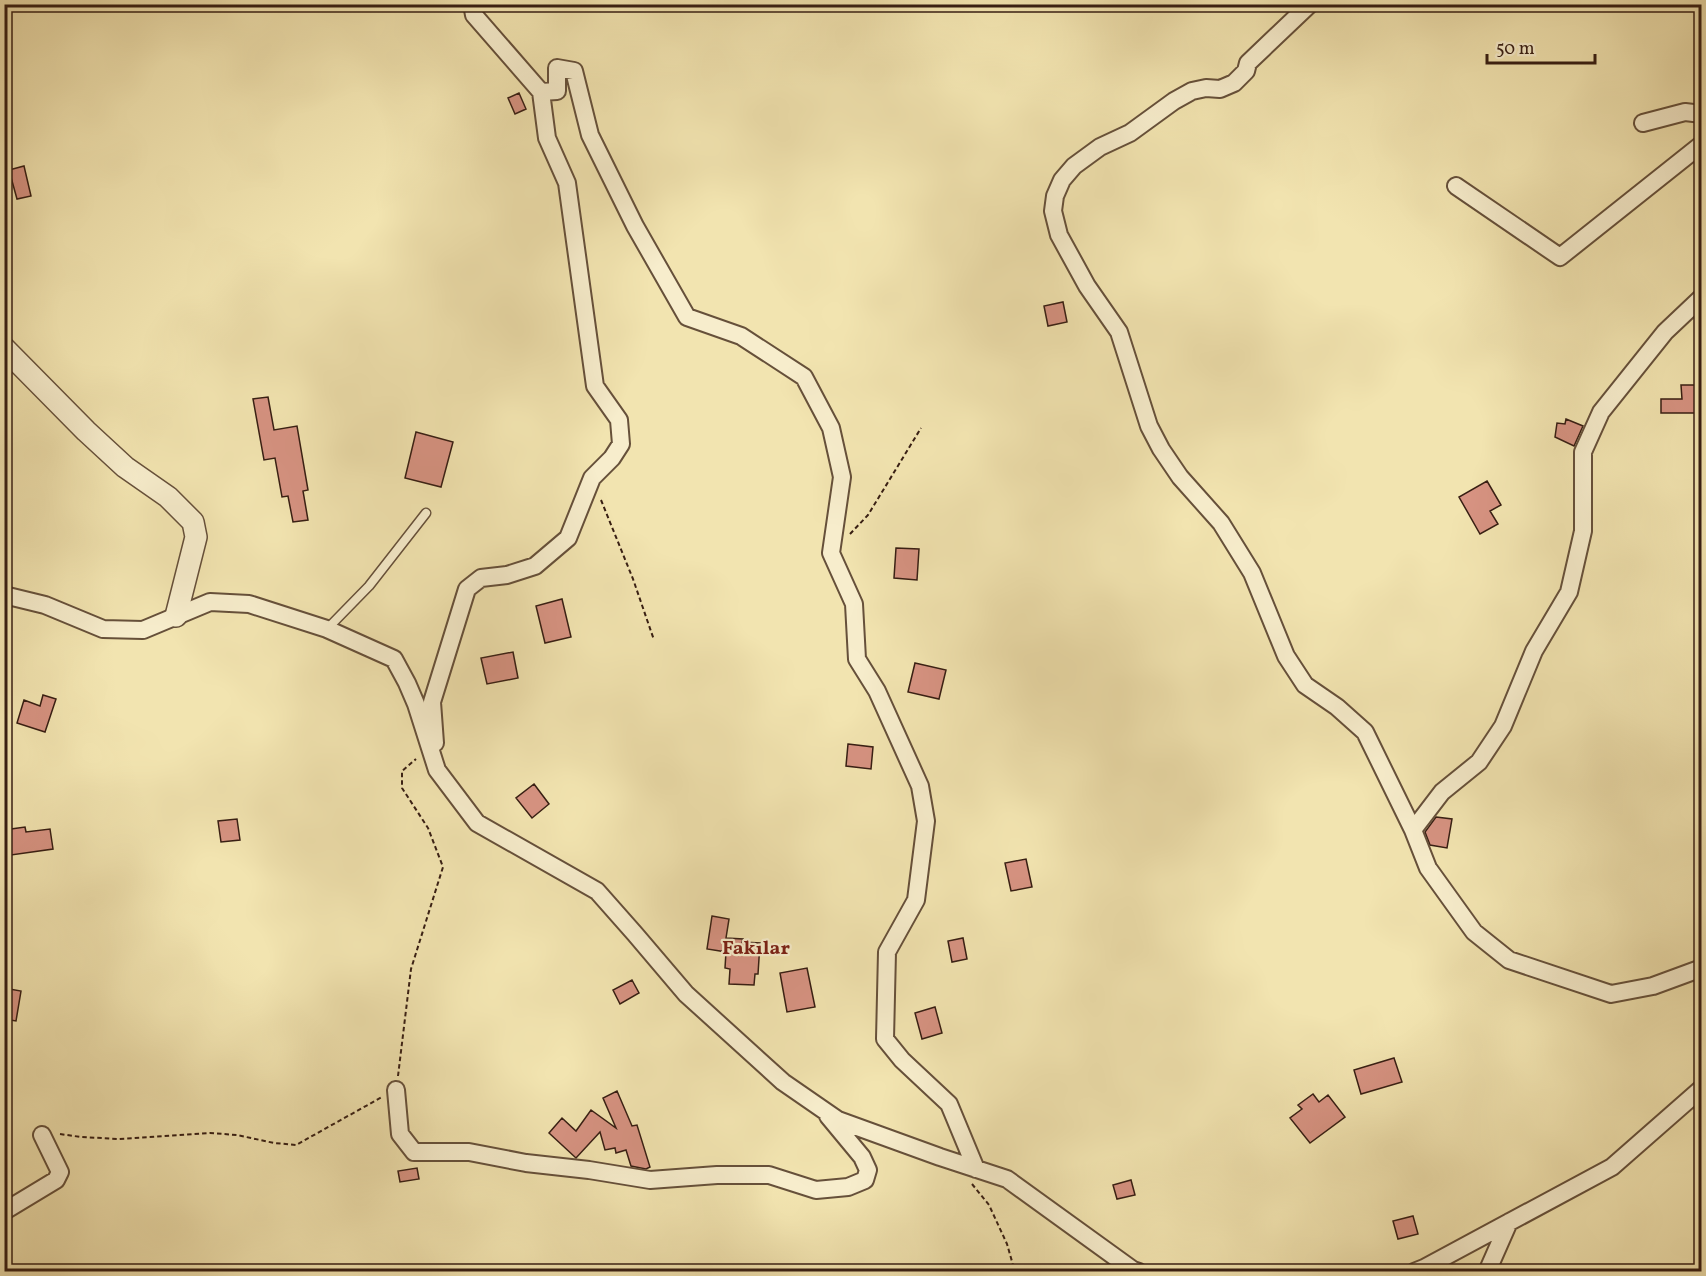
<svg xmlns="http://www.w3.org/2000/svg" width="1706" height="1276" viewBox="0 0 1706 1276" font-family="Vollkorn,serif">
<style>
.building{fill:#d79382;stroke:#371e13;stroke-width:1.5}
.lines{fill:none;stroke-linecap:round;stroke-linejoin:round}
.service-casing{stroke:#66503a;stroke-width:11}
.minor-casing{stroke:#66503a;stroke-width:20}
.tertiary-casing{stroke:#66503a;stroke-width:24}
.path{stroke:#371e13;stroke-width:2;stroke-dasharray:4.5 3;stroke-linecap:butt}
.service{stroke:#f7edcc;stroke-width:8}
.minor{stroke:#f7edcc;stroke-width:16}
.tertiary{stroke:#f7edcc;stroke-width:21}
.labels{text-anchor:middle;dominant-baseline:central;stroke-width:4.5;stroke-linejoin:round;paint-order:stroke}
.neighbourhood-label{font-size:20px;font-weight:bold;fill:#7a1f14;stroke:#f7edcc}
</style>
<rect width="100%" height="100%" fill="#f2e4b0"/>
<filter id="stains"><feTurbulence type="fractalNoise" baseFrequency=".00333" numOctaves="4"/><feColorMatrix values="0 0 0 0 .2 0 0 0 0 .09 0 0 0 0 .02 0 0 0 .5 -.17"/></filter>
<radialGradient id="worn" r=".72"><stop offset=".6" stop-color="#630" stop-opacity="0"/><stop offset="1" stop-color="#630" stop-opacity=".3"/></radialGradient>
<path class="building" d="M519 93 526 109 515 114 508 98Z
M24 166 31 196 17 199 9 170Z
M1063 302 1067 322 1048 326 1044 306Z
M1681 385H1700L1701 413H1661V399H1682Z
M268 397 274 430 297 426 308 490 303 491 308 520 293 522 288 496 282 497 275 458 264 460 253 399Z
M1566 419 1583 426 1574 446 1555 437 1557 423 1565 424Z
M416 432 453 442 441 487 405 478Z
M1487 481 1501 505 1490 511 1498 524 1480 534 1459 497Z
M896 548 919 549 917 580 894 578Z
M562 599 571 637 545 643 536 606Z
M513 652 518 678 487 684 481 658Z
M915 663 946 670 939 699 908 692Z
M43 695 56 699 45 732 17 723 24 700 40 706Z
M848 744 873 747 871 769 846 766Z
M534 784 549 804 532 818 516 798Z
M1436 817 1452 819 1447 848 1430 845 1425 832Z
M237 819 240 840 221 842 218 821Z
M25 827 26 832 50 829 53 849 4 856V830Z
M1026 859 1032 887 1011 891 1005 863Z
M712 916 729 919 726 938 743 939 742 942 760 943 758 974H755L754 985 729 984 730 969 725 968 726 952 707 949Z
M963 938 967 959 952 962 948 941Z
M807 968 815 1007 787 1012 780 973Z
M632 980 639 993 620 1004 613 990Z
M4 988 21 991 16 1021 4 1019Z
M935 1007 942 1033 922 1039 915 1013Z
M1394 1058 1402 1082 1361 1094 1354 1070Z
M617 1091 632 1126 637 1125 650 1167 646 1169 631 1166 626 1150 616 1153 615 1148 605 1150 600 1132 576 1158 549 1133 562 1118 576 1131 591 1110 616 1128 603 1098Z
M1313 1094 1319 1102 1328 1095 1345 1117 1310 1143 1290 1118 1302 1109 1298 1105Z
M417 1168 419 1179 400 1182 398 1171Z
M1131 1180 1135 1195 1117 1199 1113 1185Z
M1413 1216 1418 1234 1398 1239 1393 1221Z"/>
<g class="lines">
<g class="service-casing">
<path id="service" d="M327 629 369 586 426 513"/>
</g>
<g class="minor-casing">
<path id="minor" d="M1310 4 1248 63 1246 71 1234 83 1220 89 1206 88 1192 91 1174 101 1130 133 1100 147 1074 166 1062 180 1055 196 1053 211 1059 235 1087 286 1119 332 1149 426 1161 449 1180 477 1221 523 1252 573 1286 656 1305 685 1337 707 1365 732 1413 830
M541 92 557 91V68L574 71 590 135 635 226 687 317 741 336 804 377 831 428 842 477 831 553 854 604 857 659 877 691 920 786 926 821 916 900 887 952 885 1039 902 1060 949 1104 976 1169
M1643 123 1685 112 1702 114
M1456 186 1560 257 1702 144
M1702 297 1665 332 1601 412 1583 452V531L1569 592 1534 651 1503 726 1479 762 1442 792 1413 830 1428 868 1474 932 1509 960 1611 994 1653 986 1702 968
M4 595 45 605 103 629 143 630 210 602 249 604 327 629 394 659 407 683 416 704 437 770 477 823 597 891 635 934 686 994 783 1082 838 1120 940 1157 1007 1179 1133 1270 1139 1272
M435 743 432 702 467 589 481 578 507 575 535 566 568 538 592 478 612 458 621 444 619 420 595 386 567 183 547 138 541 92 474 15 472 4
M396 1090 400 1134 414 1152H469L526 1163 589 1170 650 1180 717 1175H769L816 1190 848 1187 865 1180 868 1170 862 1157 828 1116
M4 1210 8 1209 56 1180 60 1172 42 1135
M1414 1272 1424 1268 1612 1167 1702 1088
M1487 1272 1509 1222"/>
</g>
<g class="tertiary-casing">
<path id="tertiary" d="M4 348 86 431 125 467 168 497 193 522 196 537 176 616"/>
</g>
<path class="path" d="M601 500 633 579 654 640
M850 534 868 515 921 428
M398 1076 411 969 443 867 428 828 402 788V771L416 759
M60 1134 81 1137 119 1139 210 1133 237 1135 274 1143 296 1145 382 1097
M972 1184 989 1205 1007 1244 1015 1272"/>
<use href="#service" class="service"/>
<use href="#minor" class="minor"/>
<use href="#tertiary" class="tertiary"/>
</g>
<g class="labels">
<g class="neighbourhood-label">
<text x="756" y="949">Fakılar</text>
</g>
</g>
<rect width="1706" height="1276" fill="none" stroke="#f2e4b0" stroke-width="24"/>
<rect x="6" y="6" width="1694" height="1264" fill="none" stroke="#371e13" stroke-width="3"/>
<rect x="12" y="12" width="1682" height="1252" fill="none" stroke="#371e13" stroke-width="1.5"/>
<path d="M1487 54v9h108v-9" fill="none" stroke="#371e13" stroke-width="3"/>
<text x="1496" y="54" font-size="18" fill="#371e13" stroke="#f7edcc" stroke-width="4.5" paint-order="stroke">50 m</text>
<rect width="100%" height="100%" filter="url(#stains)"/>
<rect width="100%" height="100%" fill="url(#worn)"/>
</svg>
